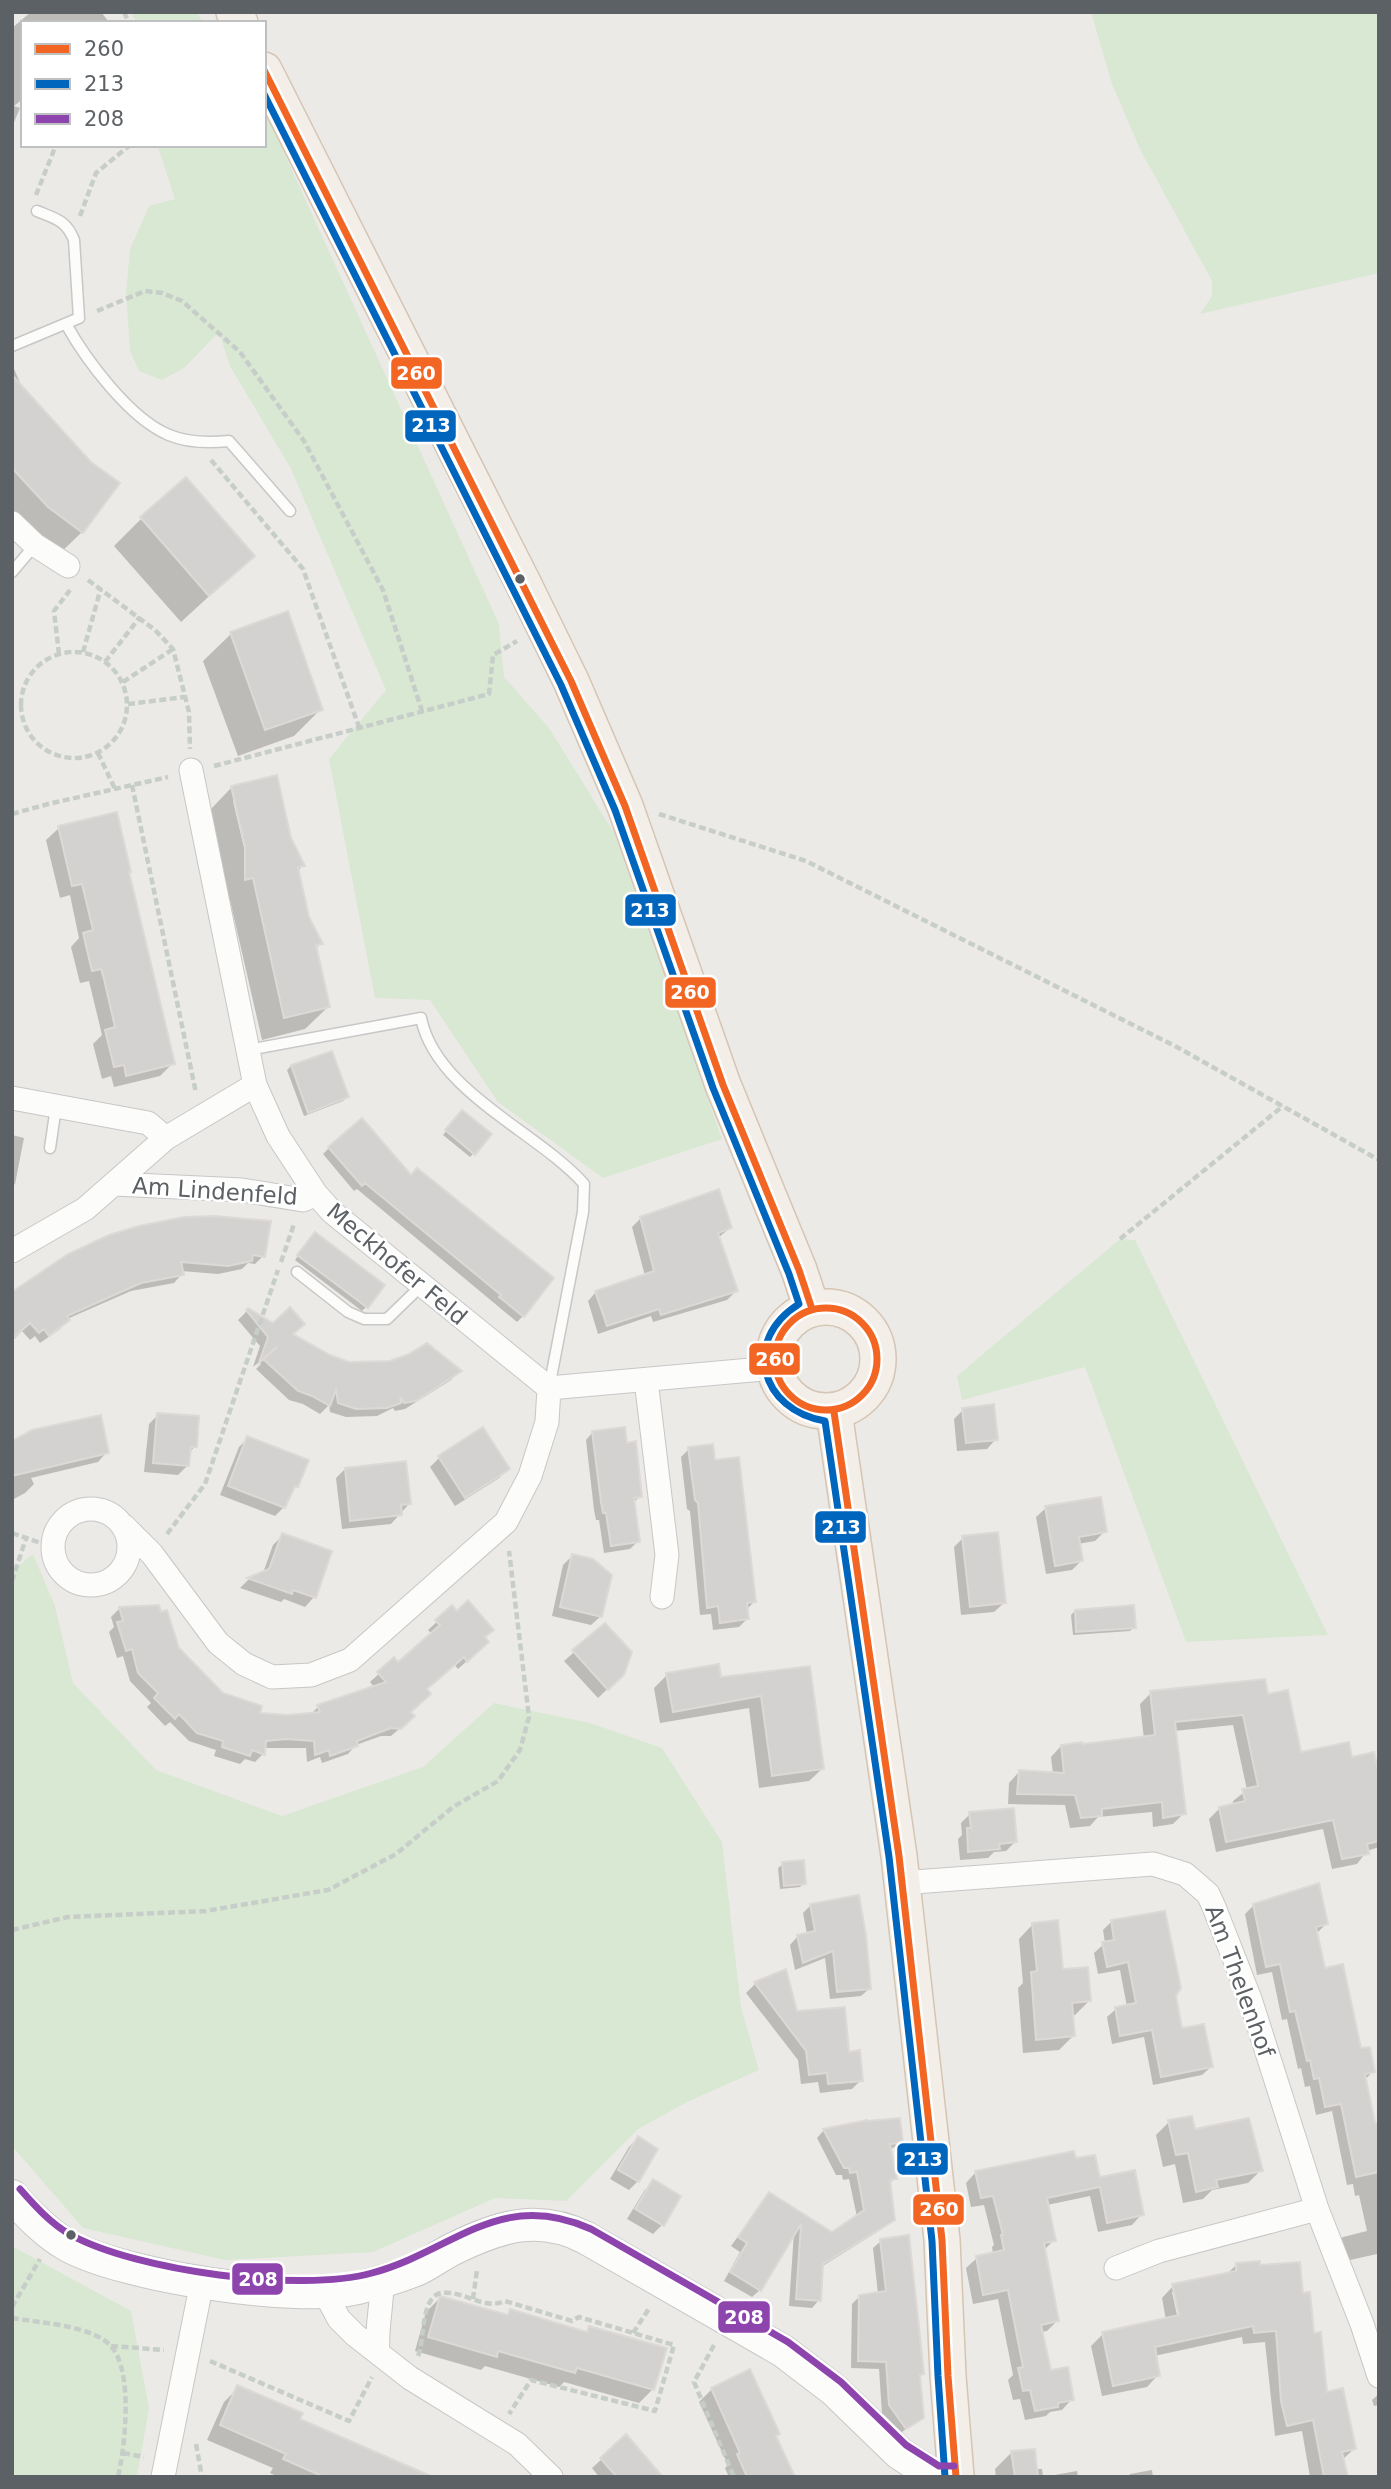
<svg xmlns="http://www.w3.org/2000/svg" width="1391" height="2489" viewBox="0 0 1391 2489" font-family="'DejaVu Sans',sans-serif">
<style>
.green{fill:#d8e8d2}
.shadow{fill:#0003;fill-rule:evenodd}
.building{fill:#d4d2d1;stroke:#dcd9d6;stroke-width:2}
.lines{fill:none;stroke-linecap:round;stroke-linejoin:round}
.lane-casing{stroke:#c7c7c8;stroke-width:13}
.street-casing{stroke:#c7c7c8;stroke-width:25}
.secondary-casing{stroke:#c7c7c8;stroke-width:34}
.primary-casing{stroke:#d4c5b4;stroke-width:38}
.path{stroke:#c7cdc9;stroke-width:4.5;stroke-dasharray:7 3.5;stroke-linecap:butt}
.lane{stroke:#fcfcfb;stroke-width:10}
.street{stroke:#fcfcfb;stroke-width:23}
.secondary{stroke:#fcfcfb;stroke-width:32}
.primary{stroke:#f3efe8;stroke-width:35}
.bus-1-casing{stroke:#fff;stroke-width:12}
.bus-2-casing{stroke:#fff;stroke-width:12}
.bus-3-casing{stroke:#fff;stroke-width:12}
.bus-1{stroke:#f26522;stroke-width:7}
.bus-2{stroke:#0065bd;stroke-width:7}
.bus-3{stroke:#8e44ad;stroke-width:7}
.bus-dot{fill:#5c6165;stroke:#fff;stroke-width:2.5}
.labels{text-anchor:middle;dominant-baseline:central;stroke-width:5;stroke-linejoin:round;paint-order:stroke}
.street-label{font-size:23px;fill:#5c6165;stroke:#fff}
.line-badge{stroke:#fff;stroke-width:2.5}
.badge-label{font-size:19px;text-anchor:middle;font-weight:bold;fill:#fff}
</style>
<rect width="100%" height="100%" fill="#eceae7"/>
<path class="green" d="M131 12H197L203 23H137Z
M1091 12H1379V273L1200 314 1212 296V281L1140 149 1112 84Z
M264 115 270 122 499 624 504 677 549 728 614 833 722 1139 603 1178 498 1102 430 1000 375 998 329 759 386 690 290 467 230 366 219 332 184 368 162 380 139 371 130 351 126 293 130 249 149 206 175 199 158 147 264 145Z
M1120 1239 1135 1240 1328 1635 1186 1642 1085 1367 962 1400 957 1376Z
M33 1554 55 1606 73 1683 156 1770 282 1816 423 1767 494 1703 590 1723 662 1748 722 1842 741 2007 759 2070 687 2102 638 2129 566 2201 495 2198 373 2252 225 2260 83 2228 12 2146V1571Z
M12 2246 131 2311 149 2408 137 2477H12Z"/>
<path class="shadow" d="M31 12H101L109 22 23 23V99L14 106 20 108 12 127V28Z
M12 364 23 390 90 464 82 532 54 559 12 525Z
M142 518 253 556 181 622 114 546Z
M231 634 321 709 294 736 238 756 203 661Z
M232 787 289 839 303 865 297 872 308 918 321 943 315 949 328 1007 305 1029 262 1040 230 900 223 902V870L210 810ZM233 801H237L249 855 246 856Z
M59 828 173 1063 160 1076 114 1087 111 1076 102 1079 93 1044 102 1035 89 981 80 983 71 947 79 938 70 895 60 898 46 840Z
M291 1066 347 1097 343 1101 304 1116 287 1070Z
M458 1116 474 1153 470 1157 443 1135Z
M12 1135 24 1138 15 1184 12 1186Z
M329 1148 410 1177 523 1316 517 1322 357 1189 354 1191 323 1154Z
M641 1218 730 1228 718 1238 736 1291 727 1300 653 1322 651 1316 598 1334 588 1301 596 1292 645 1276 632 1227Z
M110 1237 263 1256 255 1264 248 1263 242 1269 218 1274 181 1271 182 1274 174 1283 131 1291 67 1319 60 1329 40 1343 35 1336 30 1340 22 1331 12 1341V1295Z
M311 1238 366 1307 362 1311 295 1260Z
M248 1310 329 1357 349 1363 459 1371 451 1380 405 1409 395 1411 393 1408 377 1416 346 1417 330 1412 329 1405 320 1414 303 1404 289 1400 256 1369 261 1364 259 1362 253 1367 260 1346 238 1320Z
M963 1410 996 1439 987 1449 957 1451 954 1419Z
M158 1415 195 1446 189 1453 188 1465 178 1475 144 1472 149 1424Z
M483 1429 508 1468 499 1478 455 1506 430 1467 439 1458Z
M593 1432 626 1445 640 1496 632 1504 638 1541 630 1549 604 1553 599 1520H596L594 1510 586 1440Z
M248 1438 297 1486 290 1493 284 1507 275 1516 220 1495 239 1447Z
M12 1443 107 1452 98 1462 31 1478 34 1484 25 1493 12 1500Z
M689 1449 713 1462 755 1601 746 1610 747 1619 739 1627 713 1630 711 1614 700 1615 690 1511 687 1509 681 1457Z
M345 1469 409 1504 391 1524 342 1529 336 1478Z
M1046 1508 1105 1531 1095 1541 1078 1544 1081 1561 1072 1570 1046 1574 1036 1517Z
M283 1535 314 1597 305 1607 284 1599 281 1602 240 1588 248 1580 263 1573 273 1545Z
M963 1538 1004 1603 994 1612 961 1615 954 1547Z
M572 1556 601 1616 591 1625 552 1616 563 1565Z
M158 1606 178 1649 222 1695 258 1715 288 1717 310 1715 318 1707 375 1688 370 1682 394 1660 398 1664 432 1634 428 1630 452 1608 483 1638 479 1650 458 1669 454 1664 425 1690 409 1712 405 1724 391 1736H381L356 1745 348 1754 322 1763 320 1757 307 1762 306 1748H264L263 1754 255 1762 245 1759 240 1764 214 1756 216 1750 189 1741 170 1722 165 1726 147 1707 151 1703 130 1681 123 1656 117 1658 109 1632 114 1627 111 1617 119 1609Z
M1075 1611 1134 1627 1130 1631 1073 1635 1071 1615Z
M605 1625 623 1674 598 1698 564 1661Z
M809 1668 822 1769 809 1781 759 1788 749 1708 660 1723 654 1688 667 1675 719 1679Z
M1151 1693 1267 1696 1299 1755 1351 1759 1379 1802V1847L1367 1851 1357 1864 1332 1869 1323 1829 1216 1852 1209 1819 1220 1808 1233 1805V1801L1247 1790 1233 1725 1174 1731 1184 1813 1173 1824 1153 1827 1152 1812 1098 1817 1090 1826 1070 1828 1065 1805 1008 1804 1009 1783 1019 1772 1053 1774 1051 1757 1061 1746H1081L1144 1739 1140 1704Z
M970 1814 1015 1842 1006 1851 994 1852 988 1858 960 1860 958 1839 962 1835 961 1823Z
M783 1864 804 1883 800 1887 780 1889 778 1868Z
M811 1905 870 1988 861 1996 830 1999 825 1958 795 1970 790 1945 798 1936 807 1934 803 1913Z
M1254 1905 1326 1924 1316 1934 1324 1970 1360 2050 1373 2071 1365 2080 1374 2125 1379 2124V2261L1377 2254 1341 2262 1334 2246 1343 2237 1367 2231 1359 2195 1355 2196 1353 2184 1347 2185 1332 2111 1316 2115 1310 2086 1305 2087 1301 2068 1298 2069 1287 2019 1282 2020 1272 1972 1257 1975 1245 1914Z
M1111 1922 1174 1995 1181 2030 1211 2067 1202 2075 1153 2085 1144 2037 1112 2044 1107 2017 1116 2009 1127 2007 1120 1970 1098 1974 1094 1953 1105 1943 1103 1930Z
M1033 1924 1061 1971 1090 2000 1075 2015H1071L1073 2036 1059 2050 1023 2053 1018 1988 1023 1983 1019 1939Z
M785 1971 796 2013 847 2054 861 2080 852 2089 820 2093 818 2082 801 2084 798 2060 746 1993 755 1984Z
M1169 2122 1194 2131 1261 2170 1248 2183 1212 2190 1203 2199 1183 2203 1175 2164 1163 2167 1156 2135Z
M824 2130 901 2142 890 2150 895 2178 889 2184 894 2219 885 2227 821 2267 819 2300 812 2308 789 2306 794 2232 760 2290 752 2297 724 2281 740 2252 731 2246 769 2194 832 2234 857 2217 849 2179 843 2180 842 2175H836L817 2138Z
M638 2138V2181L629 2190 610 2179 629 2147Z
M1074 2160 1142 2214 1132 2225 1098 2232 1090 2196 1047 2205 1054 2240 1044 2250 1057 2321 1047 2331 1041 2332 1050 2372 1072 2399 1062 2410 1050 2412 1046 2416 1025 2420 1020 2399 1013 2400 1008 2380 1013 2375 998 2299 973 2304 966 2268 977 2258 993 2254 992 2247 994 2245 984 2205 971 2207 966 2183 976 2172Z
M653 2181 679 2197 662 2225 653 2234 627 2219 644 2191Z
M881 2241 922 2374 918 2377 922 2417 898 2435 882 2414 879 2369 851 2368 852 2304 860 2296 878 2294 873 2248Z
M1236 2265 1259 2267 1301 2295 1325 2394 1354 2449 1342 2460 1346 2477H1310L1302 2431 1275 2436 1265 2342 1243 2344 1242 2337 1154 2356 1158 2375 1147 2387 1102 2396 1091 2346 1103 2334 1166 2320 1162 2298 1173 2286 1226 2275ZM1172 2292H1176L1182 2323 1179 2324Z
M440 2298 505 2317 511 2311 585 2333 590 2328 653 2389 639 2403 564 2382 559 2387 485 2366 481 2370 415 2351 426 2312Z
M238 2388 298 2420 429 2477H278L270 2473 273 2468 207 2440 224 2402Z
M712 2389 774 2437 793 2477H729L725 2468 728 2465 699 2402Z
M1379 2394V2405L1374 2406 1372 2400Z
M626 2437 661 2477H599L592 2468Z
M1012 2452 1035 2469H1042L1043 2477H996L995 2469Z
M1152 2470 1153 2477H1128L1130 2474Z
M1077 2471 1078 2477H1043Z"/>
<path class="building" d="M12 375 91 462 120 483 83 533 48 507 12 468Z
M186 477 255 556 209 596 140 517Z
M288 611 323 710 265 730 230 632Z
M277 775 291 838 305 866 298 867 309 917 323 944 316 945 330 1007 284 1018 253 878 245 880V847L231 786Z
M117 812 131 872H129L175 1064 126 1076 124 1065 114 1067 105 1030 115 1027 104 979 101 969 92 971 83 933 93 930 82 884 72 886 58 826Z
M332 1051 349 1097 308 1113 291 1065Z
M462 1110 492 1134 475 1155 445 1130Z
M362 1118 411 1175 417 1168 554 1278 524 1317 499 1297 501 1295 365 1183 362 1186 328 1147Z
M719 1189 732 1228 718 1233 738 1291 661 1315 659 1309 607 1326 595 1291 654 1271 640 1217Z
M214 1216 271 1221 265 1257 253 1255 252 1261 228 1266 181 1262 184 1275 141 1283 67 1316 70 1320 49 1336 44 1329 39 1333 30 1323 12 1339V1292L68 1254 109 1235 139 1226 184 1217Z
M315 1232 385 1285 368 1308 297 1255Z
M290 1307 305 1324 293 1334 330 1355 349 1362 390 1361 409 1354 427 1343 462 1371 416 1401 404 1403 400 1397 401 1403 387 1408 356 1409 338 1403 336 1390 330 1406 312 1396 298 1391 263 1359 277 1347 259 1363 268 1337 246 1310 248 1308 273 1323Z
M994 1404 998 1440 966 1443 962 1408Z
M157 1413 199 1416 197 1447H191L189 1466 153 1463Z
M101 1415 109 1453 12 1476V1441L32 1430Z
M483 1427 510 1469 465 1498 438 1456Z
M625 1427 627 1443 636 1441 642 1497 634 1498 640 1542 611 1546 606 1513H603L601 1502 592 1431Z
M247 1436 309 1460 298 1487 295 1486 285 1508 228 1486Z
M713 1444 715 1460 739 1457 756 1602 747 1603 749 1619 720 1623 718 1606 707 1608 698 1503 695 1500 688 1447Z
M406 1461 411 1504 401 1505 402 1515 350 1521 345 1468Z
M1101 1497 1107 1532 1079 1537 1083 1561 1055 1566 1045 1506Z
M998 1532 1006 1603 970 1607 962 1536Z
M282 1533 332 1551 316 1598 293 1590 292 1594 247 1578 269 1569Z
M572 1554 593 1559 612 1575 602 1617 560 1607Z
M468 1600 494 1630 485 1637 489 1642 467 1662 464 1657 427 1689 431 1694 411 1712 415 1716 401 1729 391 1728 357 1741 358 1746 330 1756 329 1750 315 1755 314 1741 286 1739 266 1741 265 1755 252 1750 250 1756 222 1747 223 1741 197 1733 179 1714 175 1719 154 1698 158 1693 138 1673 132 1649 126 1651 117 1622 123 1621 119 1607 159 1605 161 1612 167 1610 179 1648 223 1693 262 1706 260 1713 288 1715 320 1712 317 1705 386 1682 377 1672 394 1657 398 1662 440 1625 435 1620 452 1605 457 1611Z
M1134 1605 1136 1628 1076 1632 1075 1610Z
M605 1623 632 1652 624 1675 608 1690 572 1650Z
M719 1664 721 1677 810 1666 824 1769 772 1776 761 1696 673 1712 666 1673Z
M1265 1679 1268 1694 1288 1690 1301 1752 1349 1742 1352 1757 1374 1752 1379 1773V1841L1367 1844 1369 1854 1342 1859 1333 1820 1226 1842 1219 1807 1245 1801 1242 1789 1258 1786 1243 1715 1175 1722 1186 1814 1163 1818 1162 1802 1102 1809V1816L1081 1818 1075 1795 1017 1794 1019 1770 1064 1773 1061 1745 1082 1742 1083 1744 1155 1735 1150 1691Z
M1014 1808 1017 1842 999 1844 1000 1849 968 1852 967 1828H971L969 1812Z
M804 1860 806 1884 784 1886 782 1862Z
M1319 1883 1328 1924 1316 1927 1325 1968 1343 1964 1361 2048 1370 2047 1375 2072 1365 2074 1375 2123 1379 2122V2172L1356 2177 1341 2104 1325 2107 1319 2078 1314 2079 1310 2060 1307 2061 1295 2011 1290 2012 1280 1964 1266 1967 1253 1904Z
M859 1895 866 1936 871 1989 837 1992 833 1951 803 1963 797 1935 815 1931 810 1904Z
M1165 1911 1181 1988 1176 1996 1182 2028 1204 2024 1213 2067 1161 2077 1152 2030 1120 2036 1115 2007 1136 2003 1128 1962 1107 1967 1102 1942 1114 1940 1111 1920Z
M1058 1920 1063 1969 1088 1967 1091 2001 1072 2003 1075 2036 1036 2040 1031 1972 1037 1971 1032 1923Z
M786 1969 797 2011 845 2007 849 2052 860 2050 863 2081 828 2084 827 2073 809 2075 806 2051 754 1982Z
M1192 2116 1195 2129 1249 2118 1263 2171 1216 2180 1218 2187 1196 2192 1188 2153 1176 2155 1168 2120Z
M900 2118 903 2143 890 2144 897 2179 890 2180 895 2220 823 2264 821 2301 796 2299 801 2224 761 2291 730 2272 747 2243 738 2237 769 2192 832 2232 864 2210 857 2172 850 2173 849 2168H844L823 2129 867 2120V2121Z
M638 2136 658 2149 639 2182 618 2170Z
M1074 2151 1076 2158 1095 2155 1100 2177 1135 2170 1144 2215 1107 2223 1100 2187 1047 2198 1056 2241 1044 2243 1059 2321 1041 2325 1051 2370 1068 2367 1074 2400 1058 2403V2407L1035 2411 1030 2390 1023 2391 1018 2368 1023 2367 1008 2290 983 2295 976 2256 1004 2250 1001 2235H1003L993 2196 981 2198 975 2171Z
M653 2179 681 2196 664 2226 635 2209Z
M909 2235 924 2374 920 2375 924 2418 906 2429 889 2405 886 2362 858 2361 859 2295 886 2291 880 2239Z
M1260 2261V2265L1300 2262 1303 2293 1310 2292 1314 2333 1321 2332 1327 2392 1343 2388 1356 2449 1342 2452 1348 2477H1324L1313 2420 1287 2426 1281 2401 1276 2331 1254 2333 1253 2326 1155 2347 1160 2376 1113 2386 1102 2332 1179 2315 1172 2284 1236 2271V2263Z
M440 2296 508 2315 510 2309 587 2332 589 2326 667 2348 654 2390 577 2368 575 2373 498 2351 497 2357 428 2337Z
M750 2369 780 2434 776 2436 795 2477H747L737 2454 740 2453 711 2388Z
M237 2385 303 2413 300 2419 433 2477H324L283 2459 286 2454 220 2425Z
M626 2434 663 2477H617L600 2458Z
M1035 2449 1038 2477H1015L1011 2451Z"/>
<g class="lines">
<g class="lane-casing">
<path id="lane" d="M66 324C86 360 130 419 169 435 188 443 209 443 229 441L290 511
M12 346 79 318 74 240C66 220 56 219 37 211
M12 572 35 545
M248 1050 421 1018C436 1092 538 1132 584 1184L583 1212 549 1388
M50 1148 56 1107
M297 1272 348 1312 364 1319H387L421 1286"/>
</g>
<g class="street-casing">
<path id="street" d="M12 523 35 545 68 566
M191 770 255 1085 278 1136 316 1194 332 1212 549 1388 774 1368
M12 1098 148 1123 166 1138
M114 1184 242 1190 303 1200 316 1194
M12 1251 85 1209 166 1138 255 1085
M646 1380 667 1555 662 1597
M53 1547a38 38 0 1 1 76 0a38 38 0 1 1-76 0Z
M124 1526 152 1554 218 1643 244 1664 272 1677 311 1675 350 1660 506 1522 530 1476 547 1422 549 1388
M901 1883 1153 1864 1185 1874 1208 1894 1214 1907 1250 1999 1317 2209 1362 2324 1379 2376
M1116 2268 1159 2251 1317 2209
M325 2293 339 2319 355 2335 410 2378 517 2444 551 2477
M378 2353C376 2329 382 2306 382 2282
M163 2477 202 2282"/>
</g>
<g class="secondary-casing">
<path id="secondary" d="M12 2196C28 2214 46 2233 67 2245 122 2276 297 2303 358 2288 378 2283 399 2277 418 2269 431 2263 442 2254 455 2248 500 2226 539 2214 586 2238L783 2351 834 2390 899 2453 936 2477 955 2476"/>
</g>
<g class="primary-casing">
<path id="primary" d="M234 12 240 23
M264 70 523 583 571 681 625 806 723 1085 799 1270 812 1309
M774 1359a52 52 0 1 1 104 0a52 52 0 1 1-104 0Z
M834 1412 899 1856 942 2240 948 2376 956 2477"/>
</g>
<path class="path" d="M124 12 129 23
M36 195 56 145
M80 216 96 173 130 145
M97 311 145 291 162 293 182 301 240 352 304 441 383 590 422 711
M211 460 303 569 359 727
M88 580 155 630 173 649 189 712 190 749
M83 652 101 588
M21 705a53 53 0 1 1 106 0a53 53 0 1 1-106 0Z
M59 654 54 611 70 590
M105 662 140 617
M123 682 173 649
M128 704 185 697
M98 753 115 789
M214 766 489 694 493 655 517 641
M132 785 196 1093
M12 814 48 804 168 777
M659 814 806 861 1175 1046 1379 1160
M1120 1239 1283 1106
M281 1262 294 1224
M12 1533 52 1547
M167 1534 205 1484 278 1270
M12 1581 26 1538
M12 1930 68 1917 206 1911 328 1890 396 1854 453 1807 498 1781 520 1750 529 1717 509 1551
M473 2299 477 2270
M12 2307 40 2259
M12 2318C40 2323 90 2325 110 2345 134 2369 125 2447 118 2477
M633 2333 650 2307
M714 2345 694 2382 734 2477
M111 2346 164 2350
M418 2356C425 2341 420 2297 441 2293 464 2290 484 2311 505 2301L572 2321 579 2317 674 2345 655 2411 531 2380 509 2414
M210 2361 349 2421 372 2377
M196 2444 202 2477
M123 2453 144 2457"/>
<use href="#lane" class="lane"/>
<use href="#street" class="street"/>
<use href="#secondary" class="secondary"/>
<use href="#primary" class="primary"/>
<g class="bus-1-casing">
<path id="bus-1" d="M264 70 571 681 625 806 723 1085 799 1270 812 1309
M775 1359a51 51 0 1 1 102 0a51 51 0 1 1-102 0Z
M834 1412 899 1856 942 2240 948 2376 956 2477"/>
</g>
<g class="bus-2-casing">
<path id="bus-2" d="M264 94 561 685 615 810 713 1088 789 1274 799 1304C741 1340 760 1410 825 1421L889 1857 932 2241 938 2376 945 2477"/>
</g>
<g class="bus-3-casing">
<path id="bus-3" d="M20 2189C35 2206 51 2224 71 2235 137 2271 300 2293 372 2273 454 2251 499 2188 591 2229L788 2342 841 2382 906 2445 939 2466H954"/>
</g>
<use href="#bus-1" class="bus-1"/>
<use href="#bus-2" class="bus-2"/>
<use href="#bus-3" class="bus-3"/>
</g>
<g class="bus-dot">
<circle cx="520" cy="579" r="6"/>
<circle cx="71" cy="2235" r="6"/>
</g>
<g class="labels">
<g class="street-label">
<text transform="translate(215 1191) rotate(4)">Am Lindenfeld</text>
<text transform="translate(397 1264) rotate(40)">Meckhofer Feld</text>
<text transform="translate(1240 1981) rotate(70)">Am Thelenhof</text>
</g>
</g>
<g class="line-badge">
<rect x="390" y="356" width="53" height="34" rx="7" fill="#f26522"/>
<rect x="404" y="409" width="53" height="34" rx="7" fill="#0065bd"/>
<rect x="624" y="893" width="53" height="34" rx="7" fill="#0065bd"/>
<rect x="664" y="976" width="53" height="33" rx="7" fill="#f26522"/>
<rect x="748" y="1342" width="53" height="34" rx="7" fill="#f26522"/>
<rect x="814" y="1510" width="53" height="34" rx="7" fill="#0065bd"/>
<rect x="896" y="2142" width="53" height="34" rx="7" fill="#0065bd"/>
<rect x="912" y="2193" width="53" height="33" rx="7" fill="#f26522"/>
<rect x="231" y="2262" width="53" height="34" rx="7" fill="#8e44ad"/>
<rect x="717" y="2300" width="54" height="34" rx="7" fill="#8e44ad"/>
</g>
<g class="badge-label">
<text x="416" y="380">260</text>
<text x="431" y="432">213</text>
<text x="650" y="917">213</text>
<text x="690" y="999">260</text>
<text x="775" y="1366">260</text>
<text x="841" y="1534">213</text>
<text x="923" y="2166">213</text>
<text x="939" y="2216">260</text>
<text x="258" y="2286">208</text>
<text x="744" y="2324">208</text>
</g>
<rect width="1391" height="2489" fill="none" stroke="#5c6165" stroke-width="28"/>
<rect x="21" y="21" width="245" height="126" fill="#ffffff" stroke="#bec0c1" stroke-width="2"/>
<rect x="35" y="44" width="35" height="10" fill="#f26522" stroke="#bec0c1" stroke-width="2"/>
<text x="84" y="56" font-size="21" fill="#5c6165">260</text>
<rect x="35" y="79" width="35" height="10" fill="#0065bd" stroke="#bec0c1" stroke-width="2"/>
<text x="84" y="91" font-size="21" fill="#5c6165">213</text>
<rect x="35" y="114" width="35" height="10" fill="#8e44ad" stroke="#bec0c1" stroke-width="2"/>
<text x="84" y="126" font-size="21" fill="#5c6165">208</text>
</svg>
